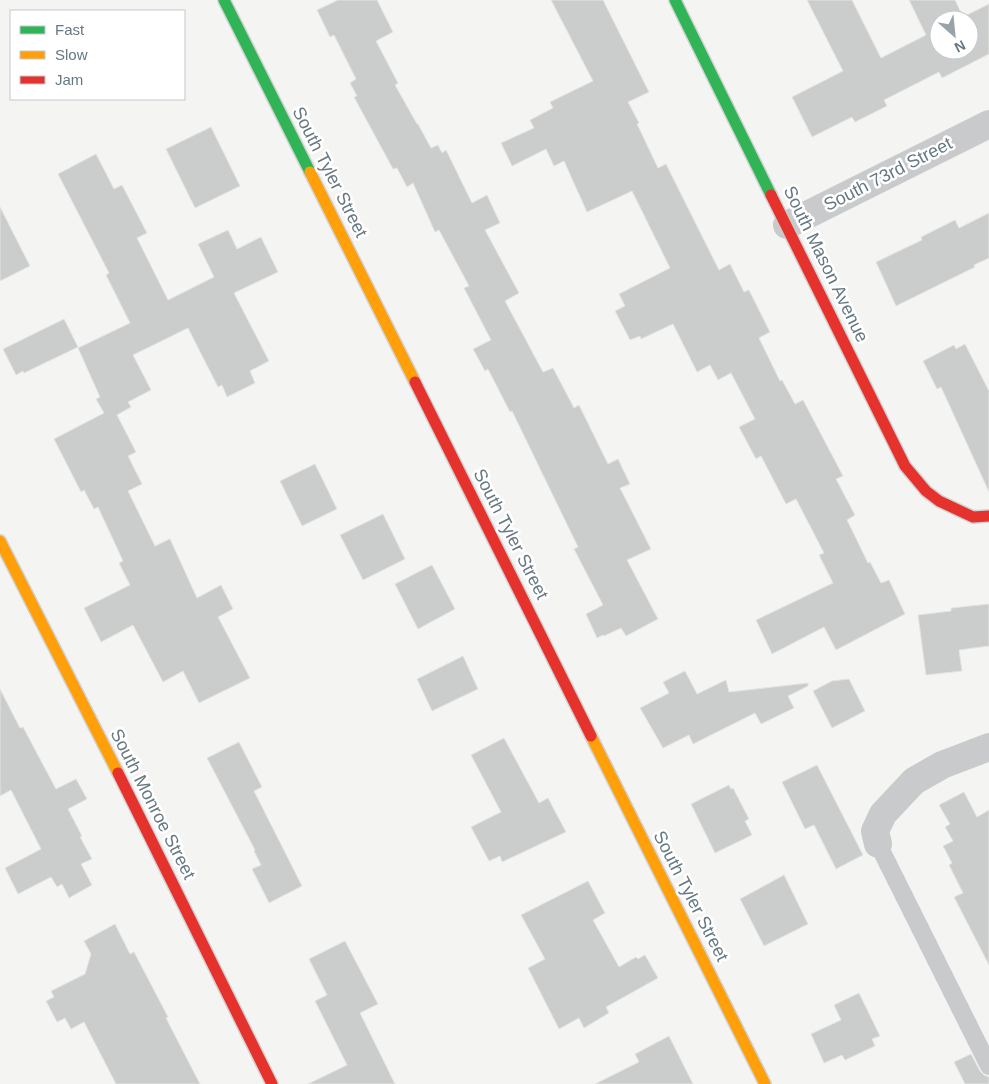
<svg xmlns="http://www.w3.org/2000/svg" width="989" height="1084" viewBox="0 0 989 1084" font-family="Arial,sans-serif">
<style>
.building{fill:#cbcccc;stroke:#e4e4e3;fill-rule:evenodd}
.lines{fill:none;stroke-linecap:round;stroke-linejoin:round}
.fast-casing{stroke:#d1d2d3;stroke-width:14}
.slow-casing{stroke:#d1d2d3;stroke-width:14}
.jam-casing{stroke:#d1d2d3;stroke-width:14}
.lane{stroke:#c9cacb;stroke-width:18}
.street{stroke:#c9cacb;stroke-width:28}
.fast{stroke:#30b455;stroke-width:11}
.slow{stroke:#ff9f0a;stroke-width:11}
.jam{stroke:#e5322d;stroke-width:11}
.labels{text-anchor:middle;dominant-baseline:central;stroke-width:5;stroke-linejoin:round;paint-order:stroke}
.street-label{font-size:18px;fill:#667882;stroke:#fff}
</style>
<rect width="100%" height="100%" fill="#f4f4f3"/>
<path class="building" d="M338 0H377L393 32 376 41 398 83 395 85 417 124H418L431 148 438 145 442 153 446 150 472 203 487 195 500 223 485 230 519 293 505 301 543 372 553 368 574 408 579 405 608 464 618 459 630 484 620 488 651 549 627 560 658 619 626 636 621 628 604 636 603 635 597 638 586 614 603 605 574 549 578 547 512 411 510 412 488 369 485 371 473 349 491 340 464 288 469 286 439 230 435 232 413 183 407 187 397 168 393 169 354 97 357 96 350 83 356 79 334 35 330 37 317 10Z
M551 0H603L649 92 628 102 639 123 637 124 658 168 666 164 719 270 730 264 744 292 749 290 770 332 759 338 780 381 782 380 795 404 803 400 843 476 836 479 855 515 847 520 868 563 870 562 881 583 889 580 905 614 836 650 824 627 772 654 756 620 833 583 819 555 824 553 796 499 786 504 761 456 756 459 739 427 755 419 731 373 718 380 710 365 697 372 673 324 641 339 640 336 630 340 615 311 625 306 619 294 670 268 632 191 587 212 564 161 554 166 546 149 512 166 501 143 534 128 530 120 553 108 550 102 593 81Z
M807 0H852L881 58 926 35 909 0H955L963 17 989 4V54L942 78 939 72 884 100 887 106 855 122 852 117 812 137 792 97 843 71ZM939 20H969V50H939Z
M211 127 240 186 195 208 166 149Z
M96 154 114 189 122 185 147 233 137 238 168 300 214 277 198 244 228 230 237 249 261 237 278 272 234 293 269 361 250 371 255 383 227 397 222 385 218 387 188 328 133 355 151 390 128 402 131 407 117 415 136 452 128 456 142 484 128 491 155 546 170 539 197 598 221 585 233 609 218 617 250 678 199 703 183 671 163 682 133 625 101 642 84 608 130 585 119 563 123 561 98 507 94 509 84 490 81 492 54 439 104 413 96 399 100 397 78 348 130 323 106 275 109 273 58 174Z
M0 207 30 266 0 281Z
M989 213V258L974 265 975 267 896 306 876 262 922 240 921 237 955 220 959 228Z
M64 319 78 347 24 373 23 371 16 375 3 349Z
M965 344 989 391V492L941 387 937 389 923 361 954 345 956 349Z
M315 464 337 509 302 526 280 481Z
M383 514 405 559 363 580 340 535Z
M432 565 455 609 418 629 395 584Z
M989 604V646L959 650 962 671 926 675 918 615 951 611V608Z
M463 656 478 689 432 711 417 679Z
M685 671 697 694 726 680 729 692 808 683V686L788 696 794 708 761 724 755 713 693 744 689 735 663 748 640 708 669 693 663 682Z
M849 679 865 711 832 728 813 691 832 681Z
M0 689 20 728 23 727 56 789 76 779 87 799 68 809 82 836 80 837 92 859 81 864 92 885 69 898 62 884 57 887 51 877 18 894 5 868 41 849 11 790 0 796Z
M504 738 539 803 548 798 566 832 502 862 500 856 489 861 471 827 501 812 471 755Z
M239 742 262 787 254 791 302 886 269 903 252 869 261 865 254 851 255 850 207 758Z
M817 765 863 855 836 869 814 825 805 829 782 782Z
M729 785 731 789 733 788 749 819 745 821 752 835 715 853 691 804Z
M964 792 977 817 989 810V965L954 897 963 893 949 865 952 863 943 846 953 841 945 827 950 824 939 805Z
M784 875 808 924 764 946 740 899Z
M588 881 605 913 593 920 619 967 636 957 638 959 645 955 658 978 606 1007 609 1013 584 1028 579 1018 559 1029 528 968 545 959 521 915Z
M115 924 130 954 134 952 168 1017 166 1018 200 1084H116L84 1022 71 1029 65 1018 57 1022 46 1001 54 997 51 991 85 974 91 954 84 941Z
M345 941 378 1004 360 1013 395 1084H308L347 1065 315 1001 327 995 309 959Z
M859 993 880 1036 872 1039 875 1046 845 1060 842 1055 824 1063 811 1034 841 1020 834 1005Z
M669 1036 693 1084H595L639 1062 635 1054Z
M971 1054 980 1071 984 1075 989 1077V1084H965L954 1062Z"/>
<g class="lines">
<g class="fast-casing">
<path id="fast" d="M224 0 310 172
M675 0 771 195"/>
</g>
<g class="slow-casing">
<path id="slow" d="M310 172 415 382
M0 541 118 773
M591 736 765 1084"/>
</g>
<g class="jam-casing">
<path id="jam" d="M771 195 905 466 926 491 939 501 973 517 989 516
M415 382 591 736
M118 773 272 1084"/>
</g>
<path class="lane" d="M878 844 989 1066"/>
<path class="street" d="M787 225 989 124
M878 844 875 831 883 814 914 781 942 765 989 747"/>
<use href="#fast" class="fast"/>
<use href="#slow" class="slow"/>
<use href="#jam" class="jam"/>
</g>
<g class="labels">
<g class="street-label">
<text transform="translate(330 172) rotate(63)">South Tyler Street</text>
<text transform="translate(888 174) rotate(-27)">South 73rd Street</text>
<text transform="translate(826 264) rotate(64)">South Mason Avenue</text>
<text transform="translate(511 534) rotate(63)">South Tyler Street</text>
<text transform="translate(153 804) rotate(63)">South Monroe Street</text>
<text transform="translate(691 896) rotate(63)">South Tyler Street</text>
</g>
</g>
<rect x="10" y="10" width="175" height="90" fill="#ffffff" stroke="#c2c9cd"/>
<rect x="20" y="26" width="25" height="8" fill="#30b455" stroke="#c2c9cd"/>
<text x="55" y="35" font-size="15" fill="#667882">Fast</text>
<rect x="20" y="51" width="25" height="8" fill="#ff9f0a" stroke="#c2c9cd"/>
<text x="55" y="60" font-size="15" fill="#667882">Slow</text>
<rect x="20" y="76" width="25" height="8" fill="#e5322d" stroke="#c2c9cd"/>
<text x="55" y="85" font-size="15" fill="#667882">Jam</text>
<g transform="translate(954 35) rotate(153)"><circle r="24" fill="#ffffff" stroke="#c2c9cd"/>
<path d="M0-4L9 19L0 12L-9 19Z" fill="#98a3aa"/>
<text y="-8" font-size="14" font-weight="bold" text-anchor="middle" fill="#667882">N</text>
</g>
</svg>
